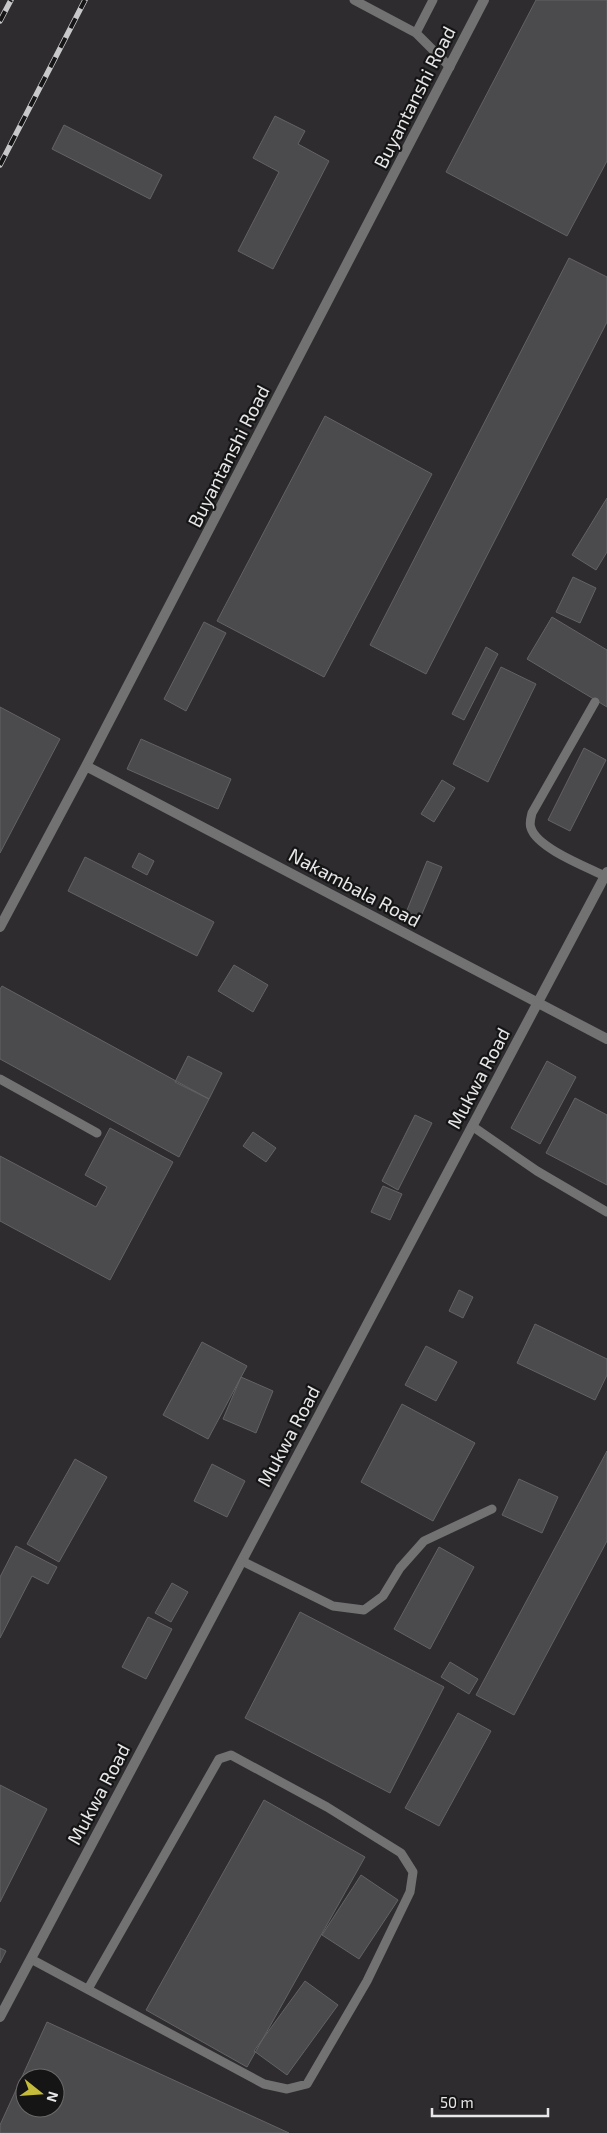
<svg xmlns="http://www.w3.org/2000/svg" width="607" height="2133" viewBox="0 0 607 2133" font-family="'Exo 2',sans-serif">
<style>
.building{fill:#4b4a4c;stroke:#636264;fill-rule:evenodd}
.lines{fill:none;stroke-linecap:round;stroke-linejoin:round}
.lane{stroke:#727273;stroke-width:9}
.street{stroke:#727273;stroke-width:10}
.rail-casing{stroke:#c8c7c9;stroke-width:5.5}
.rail{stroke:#161516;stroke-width:4;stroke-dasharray:11;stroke-linecap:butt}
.labels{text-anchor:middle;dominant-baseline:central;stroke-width:4.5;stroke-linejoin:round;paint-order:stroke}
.street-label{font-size:19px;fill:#e8e7e9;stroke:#161516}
</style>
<rect width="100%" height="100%" fill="#2e2c2f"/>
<path class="building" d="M536 0H607V161L567 236 446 172Z
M275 116 305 131 298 144 329 161 273 269 238 251 279 172 253 158Z
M64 125 162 175 150 199 52 149Z
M569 258 607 277V322L426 674 370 645Z
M325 416 432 474 324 677 217 621Z
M607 498V552L596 570 572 555Z
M573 577 596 588 580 623 556 612Z
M552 617 607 650V707L527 659Z
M204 622 226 633 186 711 164 699Z
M486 647 498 654 464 720 452 714Z
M501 667 536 684 488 782 453 764Z
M0 707 60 739 0 853Z
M141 739 231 779 218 809 127 769Z
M584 748 606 760 570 831 548 820Z
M442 780 455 788 434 822 421 814Z
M139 853 154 861 147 875 132 867Z
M85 857 214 922 197 956 68 891Z
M427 861 442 867 419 921 405 915Z
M234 965 268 985 253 1012 218 991Z
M2 986 209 1099 179 1157 0 1059V989Z
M188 1056 222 1073 209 1099 175 1082Z
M547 1061 576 1077 540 1144 511 1128Z
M575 1098 607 1115V1185L546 1153Z
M415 1115 432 1123 398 1190 382 1181Z
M110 1128 173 1162 110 1280 0 1221V1156L96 1207 107 1187 85 1175Z
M253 1132 276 1148 266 1162 243 1146Z
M383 1186 402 1194 390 1220 371 1212Z
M459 1290 473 1297 463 1318 449 1311Z
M535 1324 607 1359V1375L595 1400 517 1363Z
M202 1342 247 1366 208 1439 163 1415Z
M426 1346 457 1362 436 1401 405 1385Z
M241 1377 273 1391 256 1433 223 1419Z
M402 1404 475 1443 433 1521 361 1482Z
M607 1451V1541L514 1715 476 1695Z
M75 1459 107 1477 59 1562 27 1544Z
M212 1464 245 1481 227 1517 194 1501Z
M519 1479 558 1497 542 1533 502 1515Z
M16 1546 57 1567 48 1584 32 1576 0 1638V1577Z
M439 1547 474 1567 430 1649 394 1629Z
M172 1583 188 1592 171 1622 155 1613Z
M300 1612 444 1687 390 1793 245 1718Z
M148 1617 172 1629 146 1679 122 1667Z
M450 1662 478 1679 469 1694 441 1677Z
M458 1713 491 1731 439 1826 405 1808Z
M0 1785 47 1809 0 1902Z
M264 1800 365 1857 247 2067 146 2010Z
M361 1875 398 1900 359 1959 322 1935Z
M0 1948 6 1951 0 1963Z
M305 1981 338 2005 287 2075 254 2051Z
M47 2022 289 2133H0V2125ZM25 2078H55V2108H25Z"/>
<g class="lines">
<path class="lane" d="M354 0 416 33
M433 0 416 33 450 67
M595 702 532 813C531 817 529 824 531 828 537 848 587 867 605 876
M0 1079 97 1133
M472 1126 537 1171 607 1212
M242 1561 333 1606 364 1610 383 1596 400 1568 424 1541 492 1509
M31 1959 264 2084 287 2089 307 2084 367 1981 410 1892 413 1872 401 1853 327 1807 231 1755 219 1759 88 1989"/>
<path class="street" d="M86 766 607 1039
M0 927 86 766 484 0
M0 2017 607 872"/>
<g class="rail-casing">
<path id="rail" d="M0 21 11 0
M0 165 85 0"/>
</g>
<use href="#rail" class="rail"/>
</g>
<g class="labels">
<g class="street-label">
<text transform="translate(414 97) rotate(-63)">Buyantanshi Road</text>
<text transform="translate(228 456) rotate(-63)">Buyantanshi Road</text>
<text transform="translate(355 887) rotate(28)">Nakambala Road</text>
<text transform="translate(478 1078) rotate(-62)">Mukwa Road</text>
<text transform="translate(288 1436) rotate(-62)">Mukwa Road</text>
<text transform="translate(98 1794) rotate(-62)">Mukwa Road</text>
</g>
</g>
<g transform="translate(40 2093) rotate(107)"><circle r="24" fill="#161516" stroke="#6a696a"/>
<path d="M0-4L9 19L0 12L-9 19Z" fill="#c6bc3c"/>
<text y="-8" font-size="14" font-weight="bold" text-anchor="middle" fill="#e8e7e9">N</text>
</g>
<path d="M432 2108v8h116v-8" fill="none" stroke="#e8e7e9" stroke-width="2.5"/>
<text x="440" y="2108" font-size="15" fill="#e8e7e9" stroke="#161516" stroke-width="4" paint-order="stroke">50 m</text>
</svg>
